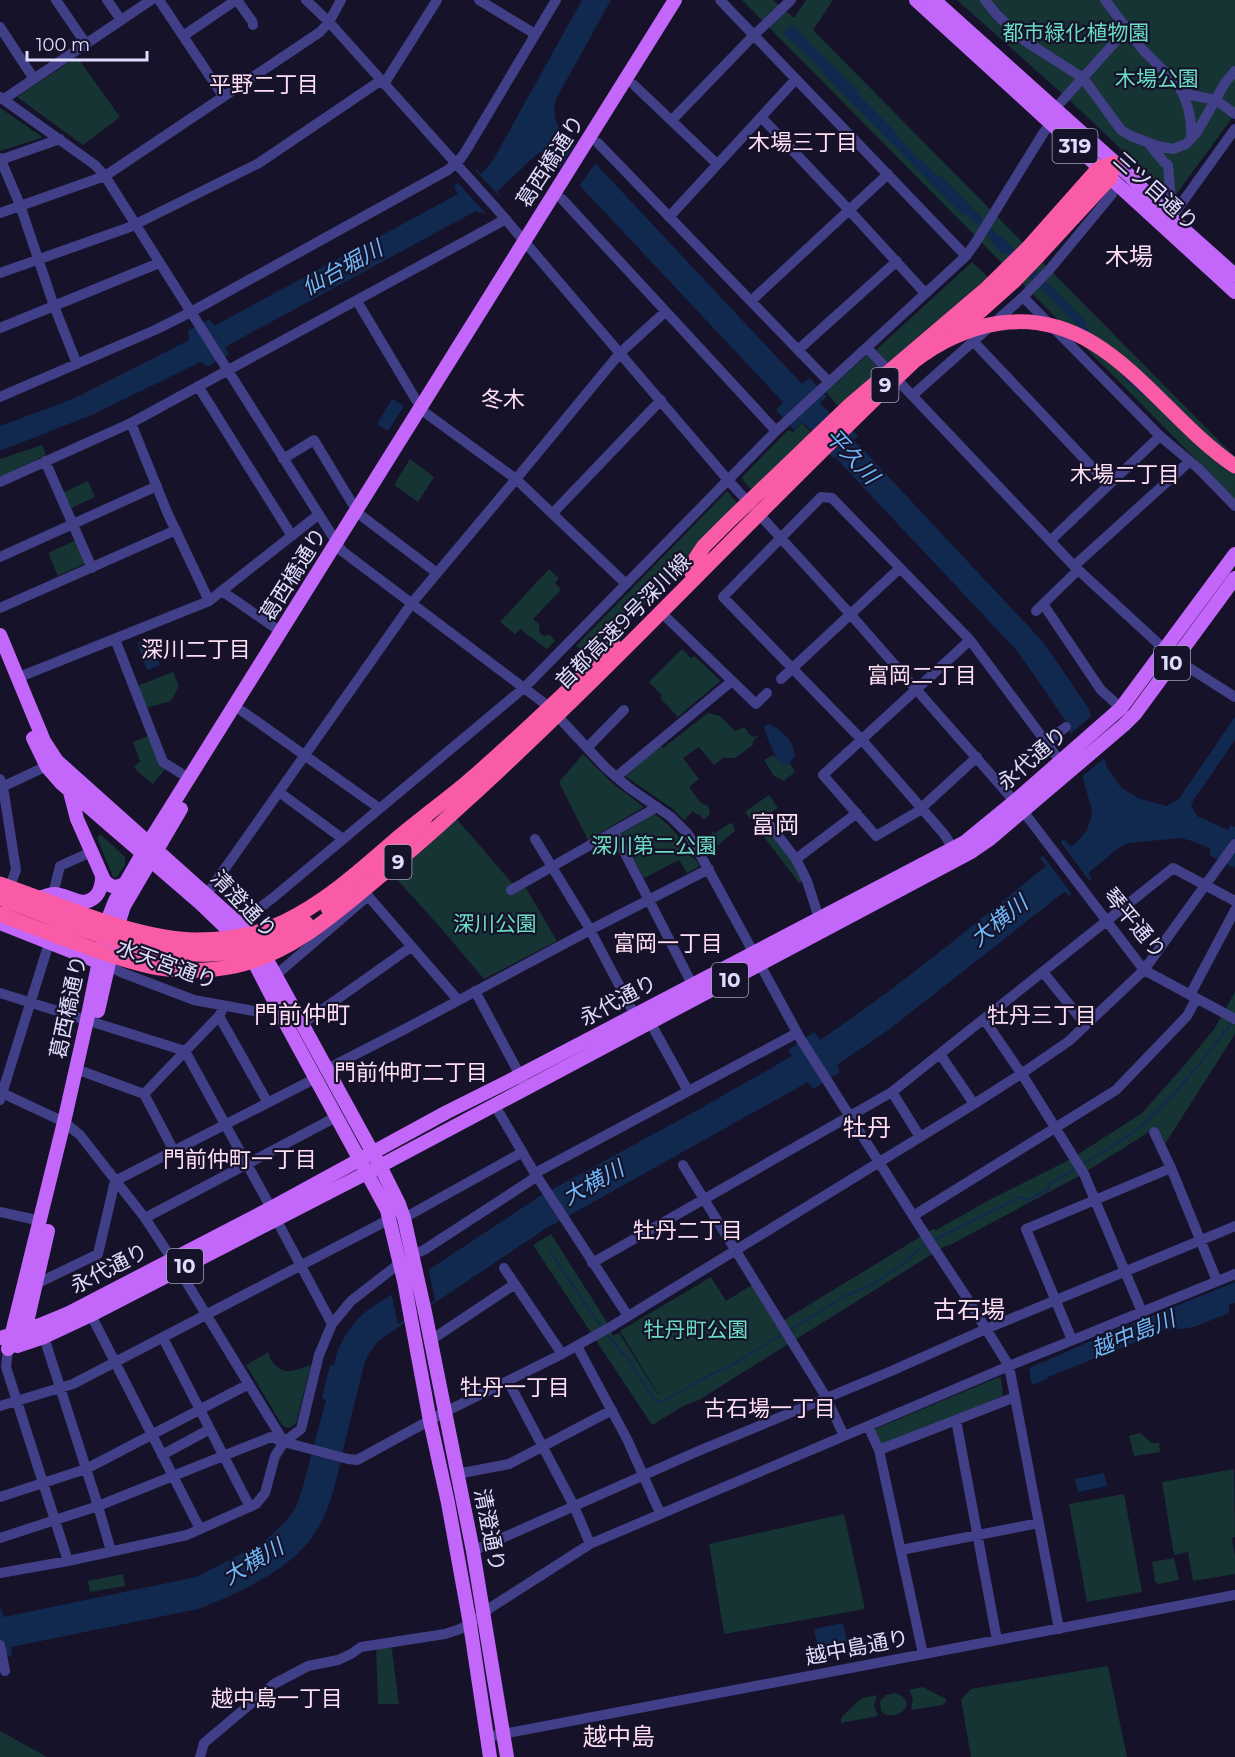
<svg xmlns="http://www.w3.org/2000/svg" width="1235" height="1757" viewBox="0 0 1235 1757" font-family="Montserrat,'Noto Sans JP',sans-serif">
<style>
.green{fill:#153433}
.water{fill:#11284f}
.pier{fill:#16122a}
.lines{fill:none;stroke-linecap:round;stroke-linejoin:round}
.stream{stroke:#11284f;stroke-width:2}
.minor{stroke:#413f87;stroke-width:10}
.major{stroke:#c367fa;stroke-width:14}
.highway{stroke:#fa5ba7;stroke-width:15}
.highway-bridge{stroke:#fa5ba7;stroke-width:15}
.labels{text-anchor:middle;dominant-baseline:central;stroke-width:4.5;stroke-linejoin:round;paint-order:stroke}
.shield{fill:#16122a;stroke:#a39fbe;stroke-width:1.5}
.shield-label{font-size:20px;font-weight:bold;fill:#e0dcfe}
.park-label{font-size:21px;fill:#69ddc0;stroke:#16122a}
.street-label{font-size:21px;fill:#e0dcfe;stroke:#16122a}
.neighbourhood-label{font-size:22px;fill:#fedef2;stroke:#16122a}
.water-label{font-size:22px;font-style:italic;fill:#6eb9fa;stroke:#16122a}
.quarter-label{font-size:24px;fill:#fedef2;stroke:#16122a}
</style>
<rect width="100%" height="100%" fill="#16122a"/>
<path class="green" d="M742 0H773L794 18 806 0H833L813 30 1235 457V499Z
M957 0H1235V114L1175 196 1168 197 1156 182 1066 97Z
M77 57 120 117 83 145 17 97Z
M0 108 41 136V138L0 151Z
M972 262 988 277 890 366 876 350Z
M867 355 882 372 841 410 826 392Z
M802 423 813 434 755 493 744 482 742 477 788 430 793 432Z
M42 445 46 455 0 477V459Z
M410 459 434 477 418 502 394 485Z
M88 481 95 497 69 509 62 493Z
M727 491 741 507 652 593 641 610 597 654 584 651 576 646Z
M76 540 86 563 58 576 48 553Z
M549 569 559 578 555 583 561 590 533 619 540 625C538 630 539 633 544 636L550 635 555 641 547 649 520 629 515 634 500 622Z
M682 649 691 658 694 656 720 680 719 682 678 717 660 698 662 695 649 682Z
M173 672 179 686 171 701 146 708 137 686Z
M708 713 720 716 735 731 745 727 749 734 754 737 759 735 753 742V745L735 758H723L714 765 699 747 683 758 699 779 689 787 700 802 708 806 710 814 704 820 699 814 697 815 693 811 684 820 673 809 625 776 660 745 663 748Z
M151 735 167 767 153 784 137 771V770L134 767 140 761 133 742Z
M583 754 611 782 644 807 588 840 559 782Z
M773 755C779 763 792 760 795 772L784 781 774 776 764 760Z
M769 795 778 808 757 821 750 819 745 812Z
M655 814C674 828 687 845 699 865L697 868 687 873 679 860 644 878 620 834Z
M456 818 511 882 526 888 557 941 484 979 440 927 391 873Z
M730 823 733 824 735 831 710 852 704 841 713 832 715 833Z
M762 824 765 826 794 863 803 881 799 883 757 828Z
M100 834 125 857V865L116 878 113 877 97 838Z
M1235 992V1034L1165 1144 1156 1128 1149 1132 1079 1176 950 1245 945 1246 699 1400 685 1405 652 1425 533 1245 551 1234 605 1319 613 1336 619 1333 657 1393 663 1394 657 1392 620 1331 711 1277 726 1301 752 1285 776 1325 933 1229 936 1230 991 1199 1069 1160 1142 1113 1182 1068 1215 1028Z
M269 1352C269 1356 270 1360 274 1364 286 1377 297 1369 311 1365L296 1424 289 1428 282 1425 246 1365Z
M999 1377 1001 1379 1003 1396 881 1445 875 1429Z
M1140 1433 1152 1443H1159L1160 1452 1134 1456 1129 1436Z
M1234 1469 1235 1537 1232 1538 1235 1556V1574L1193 1581 1188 1552 1174 1555 1162 1482Z
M1124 1494 1142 1592 1087 1602 1069 1504Z
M844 1514 865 1609 724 1634 709 1544Z
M1174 1558 1179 1580 1158 1584 1155 1581 1152 1562Z
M123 1574 125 1586 90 1592 88 1581Z
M391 1643 399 1704H378L376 1645Z
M1108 1666 1127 1757H971L961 1700 971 1689Z
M923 1687 946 1699V1702L942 1705 911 1710 913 1699 909 1690Z
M896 1693C917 1701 904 1718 885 1715L881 1711 880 1701 886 1695Z
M877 1695 874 1705 878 1716 841 1723V1718L857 1702 863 1698Z
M0 1731 47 1757H0Z"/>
<path class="water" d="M582 0H611L556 99C547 130 575 145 596 164L802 384 810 378 827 396 820 403 831 414 834 411 858 436 854 440 1044 643 1089 709 1107 767 1119 785 1125 790 1140 799 1167 806 1178 800 1235 717V740L1193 801 1191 806 1197 816 1228 830 1231 825 1235 827V866L1234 868 1209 855 1211 849 1195 842 1181 838 1129 843 1120 847 1088 873 1092 879 1069 896 1064 892 891 1028 837 1065 840 1072 813 1089 808 1082 545 1229 378 1341 368 1355 364 1365C357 1392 351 1419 344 1446 336 1481 330 1519 304 1547 279 1575 232 1596 198 1609L11 1647 12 1655 0 1658V1609H1L4 1617 196 1577 264 1542 285 1522 296 1507 302 1490 326 1400 322 1398 330 1365H334C338 1343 349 1327 365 1312L540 1196 694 1112 792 1056 788 1050 814 1032 820 1040C899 987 972 926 1046 866L1040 858 1064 839 1071 847C1085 835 1089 830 1092 811L1068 724 1018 652 835 457 833 458 812 436 814 433 802 422 794 430 776 410 783 402 581 187 542 152 538 153 497 192 502 198 485 214 476 211 225 347 229 354 208 366 200 362 94 414 0 451V426L75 398 189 340 188 331 210 319 214 326 458 194 454 186 476 169 481 174 492 162Z
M792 25C796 29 800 31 803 37L804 36 810 42 809 43 859 91 860 96 897 133 896 134 920 161 922 160 938 177 940 175 998 235H1000L1087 323 1086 328 1131 370 1194 437 1189 438 1172 422V418L1148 395H1142L1122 377 1123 372 1007 254H1003L992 243V240L967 215H963L824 75V72L800 48 797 47 796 43H793L783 33Z
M392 399 404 406 388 431 377 424Z
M149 638 160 665 147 670 137 643Z
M768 724C781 729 794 741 795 756L788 765 779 763C773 751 767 739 764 727Z
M1235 1282V1303L1229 1305V1313L1194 1327 1163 1331 1048 1377 1047 1379 1032 1385 1029 1368 1116 1330Z
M1104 1473 1107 1486 1078 1492 1075 1479Z
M843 1623 847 1643 818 1649 814 1629Z"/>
<path class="pier" d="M576 143 597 161 578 188 558 170Z
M473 168 503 200 487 215 458 183Z
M1094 714 1107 756 1080 778 1069 735Z
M1059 840 1091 883 1073 896 1041 853Z
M428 1268 435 1300 398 1324 391 1292Z"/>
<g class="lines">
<path class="stream" d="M1083 1164C1103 1152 1123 1141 1141 1126 1176 1095 1205 1058 1233 1021
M932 1241 1020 1197 1028 1200 1048 1189 1051 1183 1075 1169
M549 1250 601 1327
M790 1330 845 1296 871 1285 901 1266 914 1253 927 1244
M606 1334 629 1360 654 1400 662 1402 710 1375 730 1366 783 1334"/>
<path class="minor" d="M56 0 86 44
M107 0 121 20
M159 0 223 96
M237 0 252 21 253 25
M306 0 329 22 495 207 728 480 851 615 1023 811 1144 970 1235 1019
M479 0 535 34
M720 0 966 256
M985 0 997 15 1025 41 1083 78 1121 130 1131 136 1157 146 1173 149 1186 144 1197 132 1225 83 1235 71
M1105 0 1143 50 1179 86 1191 95 1216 100 1235 114
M0 27 34 79
M183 36 236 0
M384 84 437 0
M634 85 717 164
M1180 89C1189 104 1192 122 1191 139
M0 97 95 165 105 176 342 551 548 706 606 768 628 787 671 817 688 834 696 847 800 1038 924 1233 965 1295 1009 1366 1059 1629
M4 99 151 0
M1061 102 1126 30
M761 117 849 210 925 293
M672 120 754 35 791 0
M598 143 829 382
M1150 145 1164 162 1168 165 1171 201
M0 158 20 205 54 306 77 364
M0 160 60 139
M562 199 776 431
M0 213 105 176 320 32 329 22 341 0
M669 217 796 79
M1171 218 1235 129
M0 273 130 227 259 163 380 81
M1023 297 1160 436 1199 469 1235 506
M357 301 416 400 422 405
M751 301 888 174
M0 328 159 263
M973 341 1109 485
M867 348 1074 566 1175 659 1235 697
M798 350 897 261
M198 386 292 536
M913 395 1023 297 1050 269 1112 194 1110 178
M0 397 155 330 191 312 448 170 461 158 467 149 556 0
M427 414 516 479 625 583
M131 423 167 512 209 601
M283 459 314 440 352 503 358 509
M45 461 92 568
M0 482 131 423 506 219
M553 513 661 400
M363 517 437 573
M1050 541 1160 436
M0 557 157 486
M1074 566 1190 461
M222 591 281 632
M1043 604 1101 690 1121 708
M0 608 176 530
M1036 611 1078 570
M668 619 756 704 767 693
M115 639 163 762 190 779
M970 640 823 775 876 836 917 812 977 757
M17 678 209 601 318 515
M781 679 900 568
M242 711 379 808
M1046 742 1066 727
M587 748 624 710
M616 777 732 681
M0 779 4 793 16 870 10 886
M0 788 51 764
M279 792 343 839
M765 819 796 859 807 881 819 918
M614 832 692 984
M535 839 588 926 638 1021
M953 848 944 834 862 740 723 597 821 497 832 498 970 640 1060 761
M796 859 857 813
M511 890 657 807
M53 894 60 866 91 852
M202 901 412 603 516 479 620 353 665 312
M231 925 248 917 274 897 525 687 776 431 966 256 976 242 1044 132 1055 118
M108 966 123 973 194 1000 254 1011 267 1010 284 1003
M1043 972 1085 1024
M276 975 368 896 458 1000
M475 991 523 1081
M0 993 185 1051 271 1208
M1190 995 1235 910
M219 1016 268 1103
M984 1019 1025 1079 1084 1174 1142 1312
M650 1022 688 1091
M302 1024 411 947
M940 1054 974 1104
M76 1069 144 1094 219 1016 224 1006
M327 1069 405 1029 590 930 709 869
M0 1092 64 1122 80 1135 145 1218 179 1270 284 1442 348 1459 357 1460 445 1412 562 1354 612 1326 974 1104 1021 1074 1069 1041 1144 970 1235 844
M892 1092 920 1137
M144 1094 174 1151
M0 1100 49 943
M494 1104 534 1172 628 1316
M1154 1132 1171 1168 1217 1281
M683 1165 826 1397 844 1436
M0 1212 41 1221
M913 1216 1116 1090 1187 1016 1196 999
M145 1218 336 1117
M404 1218 521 1153
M276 1219 332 1324
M412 1255 424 1250 536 1177 539 1171 797 1033
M592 1263 892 1092 1173 868 1235 901
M504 1268 562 1354
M36 1284 98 1254 115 1181 316 1078
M91 1315 200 1529
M42 1331 98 1506 111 1551
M163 1338 250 1507
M431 1340 515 1284
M1072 1340 1026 1229 1171 1168
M577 1346 627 1439 660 1513
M8 1349 6 1367 68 1561
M508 1381 574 1506 590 1544
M0 1406 73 1384 390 1219
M956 1420 997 1640
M868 1426 879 1450 923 1654
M879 1450 1015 1397
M162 1455 210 1429
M457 1474 509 1464 612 1410
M0 1497 86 1469 249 1384
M0 1538 98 1506 271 1437 283 1442
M901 1550 1039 1523
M473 1551 696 1452 889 1372 986 1329 1235 1226
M0 1573 68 1561 187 1535 256 1504 265 1493 275 1456 284 1442 301 1429 319 1355 332 1324 351 1301 400 1263
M0 1645 5 1671
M487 1737 1235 1595
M200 1757 204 1743 274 1684 308 1666 338 1660 351 1654 361 1647 445 1634 460 1629 470 1624 490 1608 590 1544 1009 1366 1235 1274"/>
<path class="major" d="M916 0 1235 292
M934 0 1130 176 1171 218 1235 275
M0 635 44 741 57 761 238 923 260 947 380 1166 399 1204 404 1218 425 1312 473 1551 507 1757
M33 738 47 767 62 784 200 903 225 927 246 950 253 960 287 1026 387 1210 404 1281 430 1421 448 1503 470 1624 490 1757
M70 792 77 819 104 880C110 888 116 888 124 884
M39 898C43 897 49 894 54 894 69 894 82 910 96 896 101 890 102 884 102 877
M0 923 106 965
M98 1011 117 928 124 906 181 809
M0 1338 40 1325 69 1313 271 1208 447 1112 509 1081 965 842 1015 801 1121 708 1235 554
M22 1344 48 1231
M17 1346 44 1337 91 1315 380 1166 971 852 990 839 1124 725 1135 714 1235 578
M8 1349 64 1122 87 1020 107 921 115 901 149 842 675 0"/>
<path class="highway" d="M1028 248 1099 168 1114 163
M1038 256 1110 178 1114 163
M328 908 411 838 419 829 426 816"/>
<path class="highway-bridge" d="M957 332 1013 282 1038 256
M692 573 696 558 704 546 729 521 850 405 985 290 1028 248
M0 884C59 904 134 939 196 940 226 940 257 935 284 922 328 901 364 867 400 836 421 819 443 802 464 785 516 741 565 693 614 646
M0 898C67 923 138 957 211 954 243 953 279 939 306 923
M0 914C27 925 54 935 82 945 136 965 176 978 235 966 289 954 331 917 373 882 401 859 429 835 456 810 614 667 758 509 913 362 938 342 968 328 1000 323 1107 308 1158 415 1235 466"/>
</g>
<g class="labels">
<g class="shield">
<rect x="1052.5" y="129" width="45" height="34" rx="4.5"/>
<rect x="871.5" y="368" width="27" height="34" rx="4.5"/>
<rect x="1154" y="646" width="36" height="34" rx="4.5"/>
<rect x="384.5" y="845" width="27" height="34" rx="4.5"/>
<rect x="712" y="963" width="36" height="34" rx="4.5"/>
<rect x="167" y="1249" width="36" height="34" rx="4.5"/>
</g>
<g class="shield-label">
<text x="1075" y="146">319</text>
<text x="885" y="385">9</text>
<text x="1172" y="663">10</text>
<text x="398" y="862">9</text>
<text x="730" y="980">10</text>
<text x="185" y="1266">10</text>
</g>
<g class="park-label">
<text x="1076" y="32">都市緑化植物園</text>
<text x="1157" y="78">木場公園</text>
<text x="654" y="845">深川第二公園</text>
<text x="495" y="923">深川公園</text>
<text x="696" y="1329">牡丹町公園</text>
</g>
<g class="street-label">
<text transform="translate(550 161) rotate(-57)">葛西橋通り</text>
<text transform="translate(1156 191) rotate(42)">三ツ目通り</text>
<text transform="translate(293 574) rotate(-58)">葛西橋通り</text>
<text transform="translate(623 621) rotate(-45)">首都高速9号深川線</text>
<text transform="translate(1032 758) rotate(-41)">永代通り</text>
<text transform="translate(244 904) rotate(46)">清澄通り</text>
<text transform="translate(1135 923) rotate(50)">琴平通り</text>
<text transform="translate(167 964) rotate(20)">水天宮通り</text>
<text transform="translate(618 1000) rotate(-28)">永代通り</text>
<text transform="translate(68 1007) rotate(-78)">葛西橋通り</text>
<text transform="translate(109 1268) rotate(-27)">永代通り</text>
<text transform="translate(490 1530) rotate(79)">清澄通り</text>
<text transform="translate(857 1647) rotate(-11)">越中島通り</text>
</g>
<g class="neighbourhood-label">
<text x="264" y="84">平野二丁目</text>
<text x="803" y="142">木場三丁目</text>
<text x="503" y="399">冬木</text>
<text x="1125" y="474">木場二丁目</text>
<text x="196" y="649">深川二丁目</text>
<text x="922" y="675">富岡二丁目</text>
<text x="668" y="943">富岡一丁目</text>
<text x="1042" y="1015">牡丹三丁目</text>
<text x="411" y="1072">門前仲町二丁目</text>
<text x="240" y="1159">門前仲町一丁目</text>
<text x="688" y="1230">牡丹二丁目</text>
<text x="515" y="1387">牡丹一丁目</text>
<text x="770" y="1408">古石場一丁目</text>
<text x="277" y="1698">越中島一丁目</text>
</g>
<g class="water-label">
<text transform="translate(342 268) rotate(-29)">仙台堀川</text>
<text transform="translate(852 456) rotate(47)">平久川</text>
<text transform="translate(999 921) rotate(-39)">大横川</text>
<text transform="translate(593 1183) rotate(-29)">大横川</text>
<text transform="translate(1133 1334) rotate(-22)">越中島川</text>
<text transform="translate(253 1562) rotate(-31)">大横川</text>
</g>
<g class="quarter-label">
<text x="1129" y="256">木場</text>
<text x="775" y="824">富岡</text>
<text x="302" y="1014">門前仲町</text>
<text x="867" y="1127">牡丹</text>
<text x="969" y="1309">古石場</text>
<text x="619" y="1736">越中島</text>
</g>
</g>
<path d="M27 51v9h120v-9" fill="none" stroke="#e0dcfe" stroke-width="3"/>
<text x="36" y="51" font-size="18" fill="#e0dcfe" stroke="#16122a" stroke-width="4.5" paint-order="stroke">100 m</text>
</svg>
